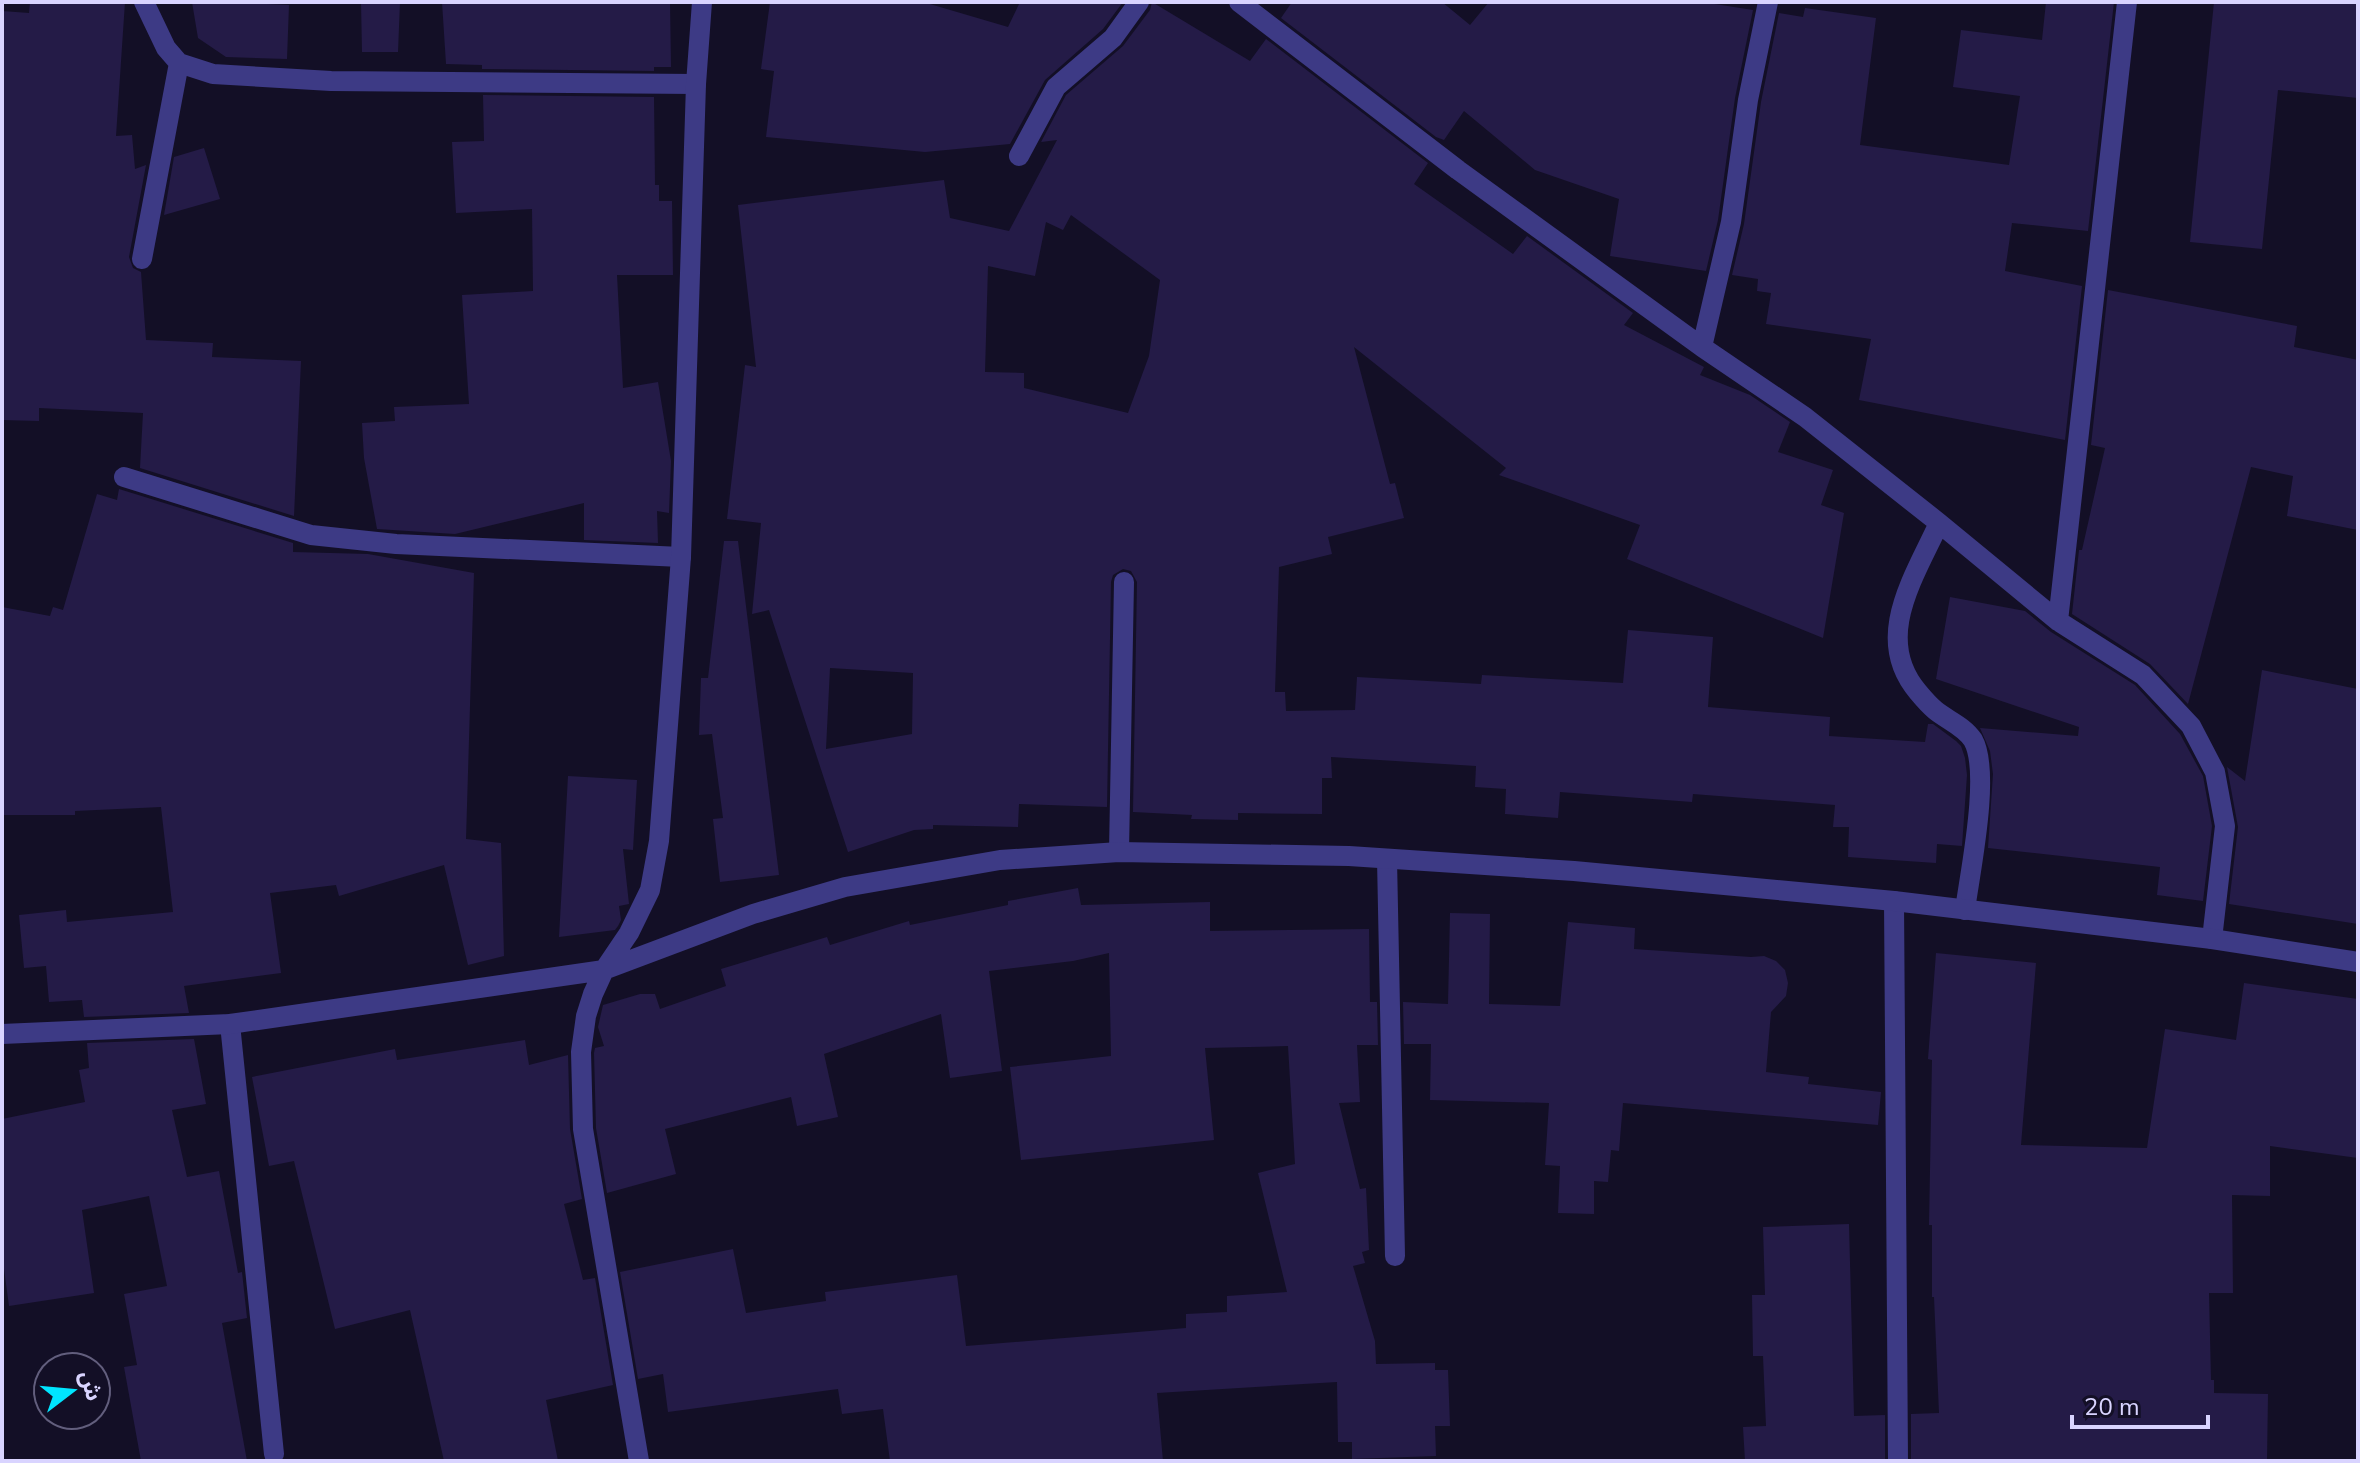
<svg xmlns="http://www.w3.org/2000/svg" width="2360" height="1463" viewBox="0 0 2360 1463" font-family="'Nunito Sans','Noto Sans Arabic',sans-serif">
<style>
.building{fill:#241b47;fill-rule:evenodd}
.lines{fill:none;stroke-linecap:round;stroke-linejoin:round}
.minor{stroke:#3d3a85;stroke-width:20}
.tertiary{stroke:#3d3a85;stroke-width:20}
</style>
<rect width="100%" height="100%" fill="#130f26"/>
<path class="building" d="M30 2H125L116 136 132 135 135 169 146 165 129 257 133 268 141 272 146 340 213 343 212 357 301 361 294 516 140 468 143 413 39 408V421L2 420V11L29 13Z
M192 2H266L267 4 289 5 287 59 226 57 198 38Z
M361 2H400L398 52H362Z
M442 2H670L671 67H654V71L482 69V65L446 64Z
M770 2H923L1008 27 1020 2H1123L1103 29 1045 80 1010 144 925 152 766 137 774 71 761 69Z
M1152 2 1250 61 1266 39 1428 163 1414 184 1513 254 1527 236 1633 313 1624 325 1704 367 1700 375 1750 395 1790 422 1778 452 1833 470 1821 505 1844 513 1823 638 1627 559 1640 525 1499 475 1506 468 1354 347 1390 484 1395 483 1404 518 1328 537 1332 554 1279 567 1275 692H1285L1286 711 1355 710 1357 677 1481 684 1482 675 1623 683 1628 630 1713 637 1708 707 1830 717 1829 736 1925 742 1928 724H1933L1956 741 1961 746 1965 758 1967 775 1962 846 1937 844 1936 863 1848 857 1849 827H1833L1835 805 1693 794 1692 802 1560 792 1558 818 1505 814 1506 789 1475 787 1476 766 1331 757 1332 778H1322V814L1238 813V820L1191 819 1192 815 1133 812 1137 582 1131 571 1123 569 1113 575 1111 582 1107 807 1019 804 1018 827 933 825V829L914 830 848 852 769 610 752 614 761 523 727 519 745 365 756 367 738 205 944 180 950 218 1009 231 1057 140 1041 142 1066 95 1123 46 1150 10ZM1071 215 1160 280 1149 356 1128 413 1024 388V373L985 372 988 266 1035 276 1046 222 1063 230ZM830 668 913 673 912 734 826 749Z
M1292 2H1442L1470 25 1489 2H1702L1753 10 1735 98 1718 220 1706 271 1610 256 1619 199 1535 170 1464 111 1444 140 1436 137 1281 18Z
M2046 2H2114L2088 231 2012 223 2005 271 2082 286 2065 440 1859 400 1871 339 1766 324 1771 293 1757 291 1758 279 1732 275 1744 224 1761 102 1779 13 1803 17 1805 8 1876 18 1860 145 2009 165 2020 96 1953 87 1961 30 2042 40Z
M2214 2H2358V98L2278 90 2262 249 2190 242Z
M483 95 654 97 655 185H659V201H672L673 275H617L623 388 658 382 671 461 669 513 657 511 658 543 584 540V503L455 534 377 529 364 458 362 423 395 421 394 407 469 404 462 295 533 291 532 209 456 213 452 142 484 141Z
M204 148 220 199 164 215 174 157Z
M2108 290 2297 326 2294 347 2358 360V530L2287 516 2293 476 2251 467 2188 704 2150 664 2072 614 2079 550H2082L2105 448 2091 445Z
M119 489 293 543V552L368 554 474 573 466 839 501 843 504 956 468 965 444 865 339 896 336 885 270 893 281 973 184 986 189 1013 84 1017 82 1000 49 1002 46 966 24 968 19 915 66 910 67 922 173 912 161 807 75 811V815H2V607L50 616 53 607 63 610 97 494 117 500Z
M724 541H738L779 875 720 882 713 819 723 818 712 734 699 735 701 678H708Z
M1950 597 2025 611 2051 632 2135 685 2180 734 2203 776 2212 826 2203 901 2157 895 2160 867 1988 848 1993 774 1990 751 1980 728 2078 736 2079 727 1936 679Z
M2262 670 2358 689V924L2229 904 2238 827 2227 767 2245 781Z
M568 776 637 780 633 850 623 849 629 904 619 906 621 920 618 926 615 930 559 937Z
M1078 888 1081 905 1210 902V931L1369 929 1370 1002H1377L1378 1045H1357L1360 1102 1339 1103 1360 1189 1366 1188 1369 1250 1362 1252 1365 1263 1353 1266 1375 1341 1376 1364 1435 1363V1370H1448L1450 1426H1435L1436 1456 1352 1459V1442H1338L1337 1382 1157 1393 1163 1461H890L883 1409 842 1414 838 1389 668 1412 663 1374 638 1379 620 1272 733 1249 746 1313 826 1301 825 1292 957 1275 966 1346 1186 1328V1314L1227 1312V1296L1287 1292 1258 1173 1295 1164 1288 1046 1205 1048 1214 1140 1021 1160 1010 1067 1111 1056 1109 953 1073 961 989 971 1002 1071 950 1078 941 1014 824 1054 838 1117 797 1126 791 1097 665 1129 676 1174 607 1193 596 1128 594 1053 595 1048 604 1046 598 1027 603 1005 640 994H655L660 1009 726 986 721 969 827 937 830 945 909 921 910 925 1008 905V901Z
M1450 913 1490 914 1489 1004 1560 1006 1568 922 1635 928 1634 949 1751 957 1764 956 1776 961 1785 970 1788 983 1786 996 1771 1012 1766 1072 1809 1077 1808 1084 1881 1092 1878 1125 1623 1103 1619 1151 1611 1150 1608 1182 1594 1181V1214L1558 1213 1560 1166 1545 1165 1549 1103 1430 1100 1431 1044H1404L1403 1002 1448 1004Z
M1936 953 2036 963 2021 1145 2147 1148 2165 1029 2236 1040 2244 983 2358 999V1158L2270 1146V1196L2232 1195 2233 1293H2209L2211 1380H2214V1393L2268 1394 2267 1461H1911V1414L1939 1413 1934 1297H1932V1225H1929L1932 1060 1928 1059Z
M194 1039 206 1104 172 1110 187 1177 219 1171 238 1273 242 1272 247 1318 222 1323 247 1461H141L124 1367 137 1365 124 1294 167 1286 149 1196 82 1210 94 1293 9 1306 2 1254V1119L85 1102 79 1070 89 1068 87 1043Z
M525 1040 529 1065 568 1055 570 1129 582 1199 564 1204 583 1280 595 1278 613 1385 546 1400 558 1461H444L410 1310 335 1329 294 1161 269 1166 252 1077 395 1049 397 1060Z
M1849 1224 1854 1416 1885 1415V1461H1745L1743 1427 1766 1426 1763 1356H1753L1752 1295H1765L1763 1227Z"/>
<g class="lines">
<path class="minor" d="M144 2 166 48 179 63 213 74 331 81 696 84
M1239 2 1458 170 1702 347 1805 417 1939 523 2058 621 2143 675 2191 726 2215 772 2225 826 2212 939
M1019 156 1056 87 1113 38 1139 2
M142 259 179 63
M1702 347 1731 222 1748 100 1768 2
M124 477 311 535 396 544 681 557
M1939 523C1915 576 1872 638 1918 692 1923 698 1929 705 1935 710 1947 720 1964 726 1973 740 1991 772 1970 872 1965 910
M2058 621 2127 2
M1119 852 1124 582
M1387 859 1395 1256
M1894 901 1898 1461
M230 1024 274 1454"/>
<path class="tertiary" d="M2 1034 230 1024 604 970 753 914 845 887 1000 860 1119 852 1349 856 1574 871 1894 901 2212 939 2358 962
M639 1461 583 1129 581 1052 586 1016 593 994 604 970 629 933 650 890 659 841 681 557 696 84 702 2"/>
</g>
<rect width="2360" height="1463" fill="none" stroke="#d9d4ff" stroke-width="8"/>
<g transform="translate(72 1391) rotate(74)"><circle r="38" fill="#130f26" stroke="#625e7d" stroke-width="2"/>
<path d="M0-6L14 30L0 20L-14 30Z" fill="#00e5ff"/>
<text y="-12" font-size="22" font-weight="bold" text-anchor="middle" fill="#d9d4ff">ش</text>
</g>
<path d="M2072 1415v12h136v-12" fill="none" stroke="#d9d4ff" stroke-width="4"/>
<text x="2084" y="1415" font-size="24" fill="#d9d4ff" stroke="#130f26" stroke-width="6" paint-order="stroke">20 m</text>
</svg>
